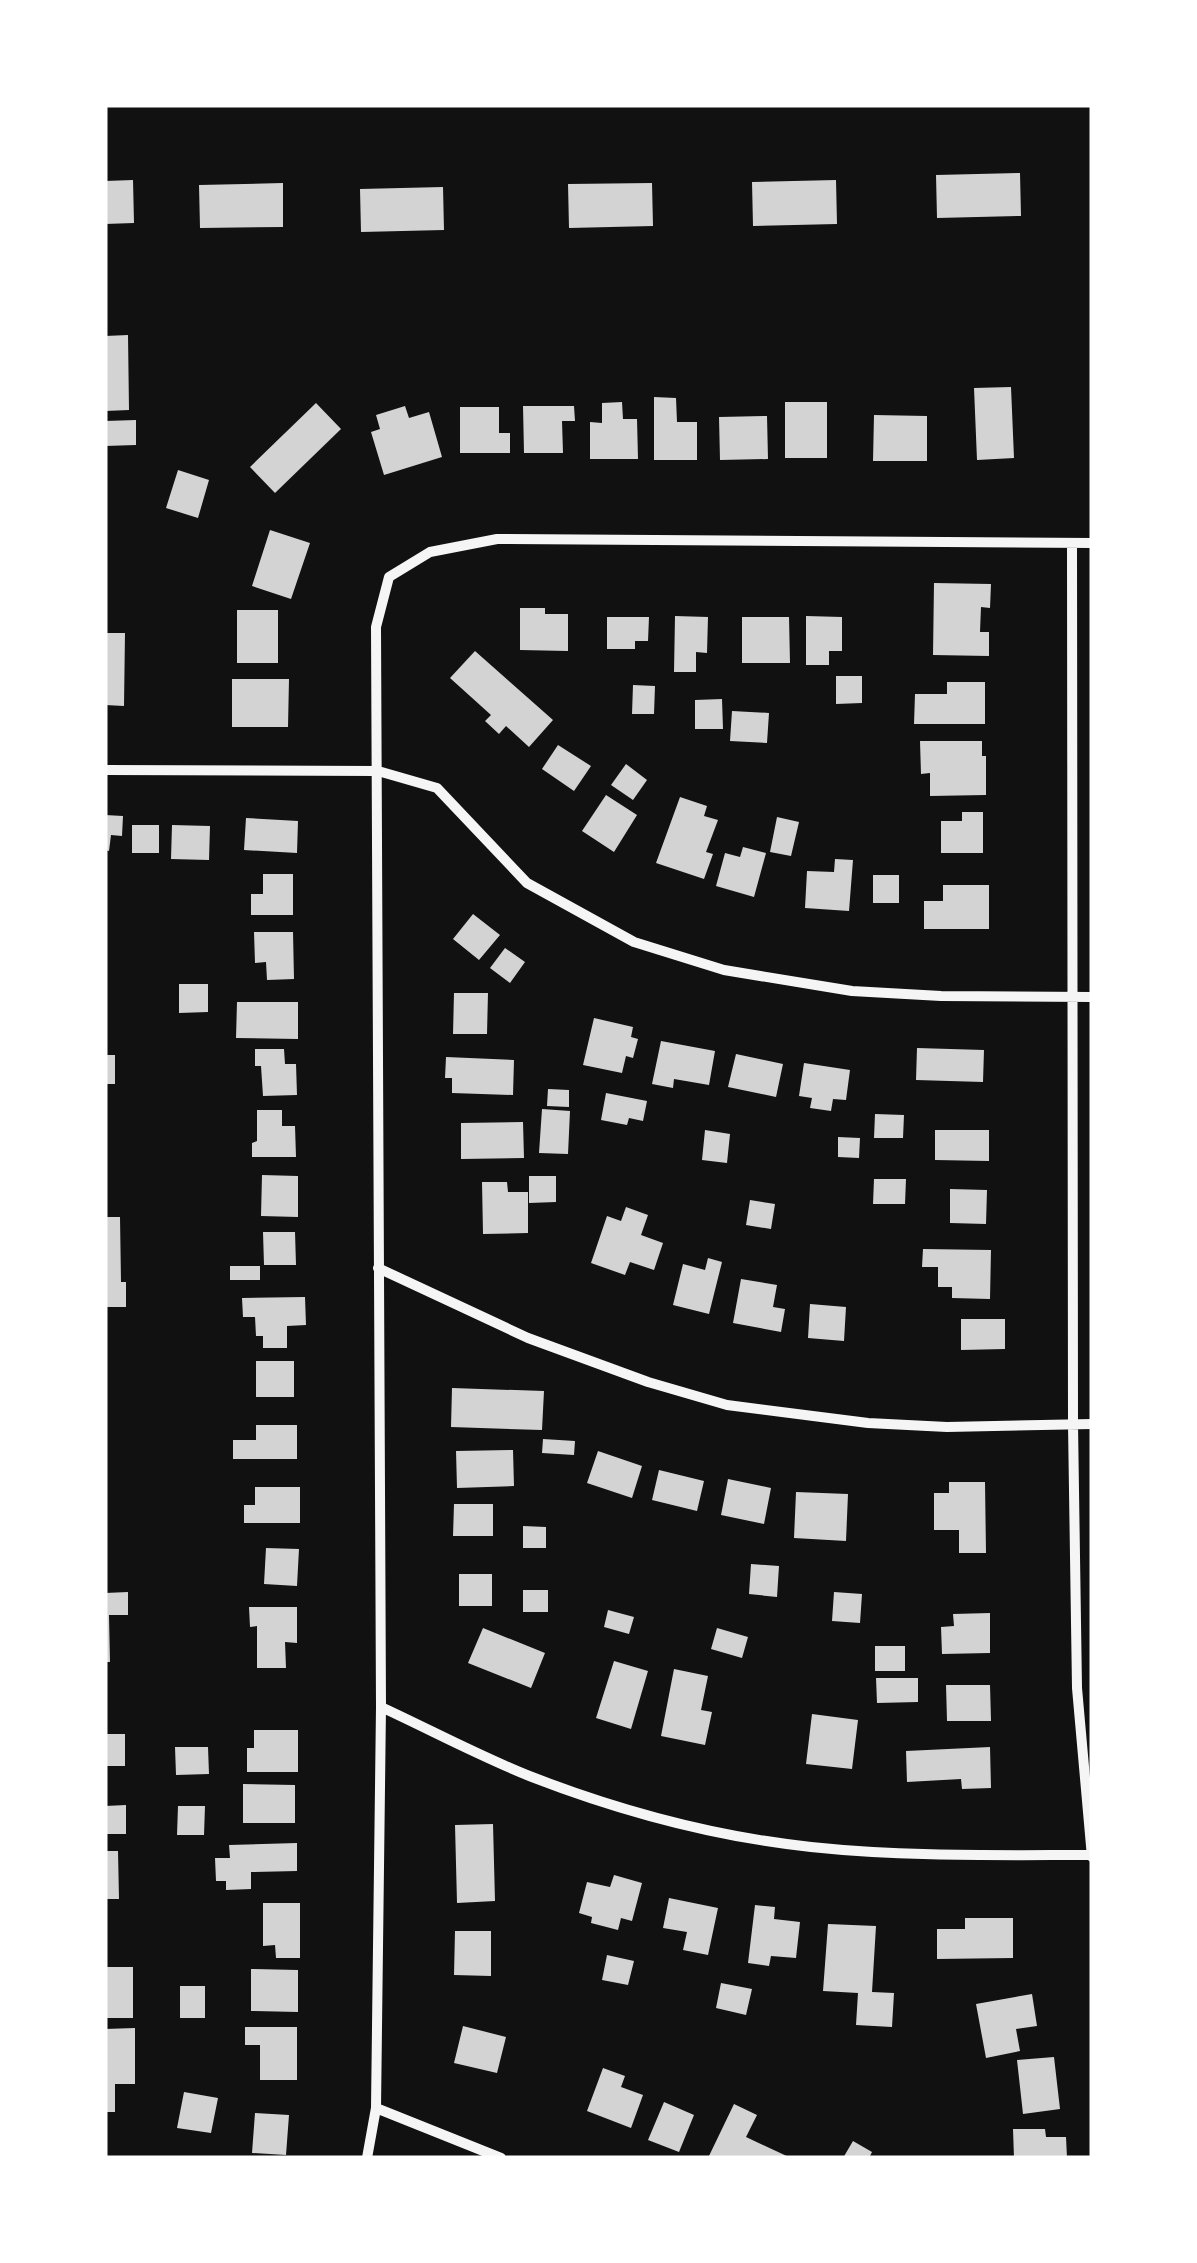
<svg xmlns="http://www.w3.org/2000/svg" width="1197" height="2263" viewBox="0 0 1197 2263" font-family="Commissioner,sans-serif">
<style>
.building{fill:#d3d3d3}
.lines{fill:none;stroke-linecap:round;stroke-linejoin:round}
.minor{stroke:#f5f5f5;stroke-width:10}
</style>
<rect width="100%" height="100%" fill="#111"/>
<path class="building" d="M1020 173 1021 216 937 218 936 175Z
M133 180 134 223 105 224V181Z
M836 180 837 224 753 226 752 182Z
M283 183V227L200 228 199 185Z
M652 183 653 226 569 228 568 184Z
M443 187 444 230 361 232 360 189Z
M128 335 129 410 105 411V336Z
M1011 387 1014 458 977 460 974 388Z
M654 397 676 398 677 422H697V460H654Z
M622 402 623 419H637L638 459H590V422L602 423V403Z
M785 402H827V458H785Z
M316 403 341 429 275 493 250 467Z
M405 406 409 418 429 412 442 457 384 475 371 432 380 429 376 415Z
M523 406H574L575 421H562L563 453H524Z
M460 407H499V433H510V453H460Z
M874 415 927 416V461H873Z
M767 416 768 459 720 460 719 417Z
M136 420V445L105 446V421Z
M178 470 209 480 198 518 166 508Z
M270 530 310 543 291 599 252 586Z
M934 583 991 584 990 608 981 607 980 632H989V656L933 655Z
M520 608H545V614H568V651L520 650Z
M237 610H278V663H237Z
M675 616 708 617 707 653 696 652V672H674Z
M806 616 842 617V651H829V665H806Z
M607 617H649L648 641H635V649H607Z
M742 617H789L790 663H742Z
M105 633H125L124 706 105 705Z
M475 651 553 720 529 747 506 726 499 734 485 721 491 715 450 678Z
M836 676H862V703L836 704Z
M232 679H289L288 727H232Z
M947 682H985V724H914L915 694H947Z
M633 685 655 686 654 714H632Z
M722 699 723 729H695V700Z
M732 711 769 713 767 743 730 741Z
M920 741H982V756H986V795L930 796V773L921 774Z
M558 745 591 766 574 791 542 769Z
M626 764 647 780 633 800 611 785Z
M606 795 637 815 614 852 582 831Z
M680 797 707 806 704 816 718 820 706 852 713 854 704 879 656 863Z
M962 812H983V853H941V821H962Z
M105 815 123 816 122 836 111 835 109 851 105 850Z
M777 817 799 822 791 856 770 852Z
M246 818 298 821 297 853 244 850Z
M132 825H159V853H132Z
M172 825 210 826 209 860 171 859Z
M743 847 766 853 754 897 716 886 725 853 740 857Z
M835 859 853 860 849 911 805 908 807 871 834 872Z
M263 874H293V915H251V894H263Z
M873 875H899V903H873Z
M943 885H989V929H924V901H943Z
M473 914 500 935 479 960 453 939Z
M254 932H293L294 979 267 980 266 962 255 963Z
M505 948 525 962 510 983 490 968Z
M179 984H208V1012L179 1013Z
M454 993H488L487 1034H453Z
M237 1002H298V1039L236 1038Z
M594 1018 633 1027 631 1037 638 1039 633 1058 626 1056 622 1073 583 1065Z
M661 1041 715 1051 709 1085 674 1079 673 1088 652 1084Z
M917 1048 984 1050 983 1082 916 1080Z
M255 1049H284L285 1064H296L297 1095 263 1096 261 1066H255Z
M736 1054 783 1064 776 1097 728 1087Z
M105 1055H115V1084H105Z
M446 1057 514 1060 513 1095 452 1093V1078H445Z
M804 1063 850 1070 846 1100 833 1099 831 1111 810 1108 812 1098 799 1096Z
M548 1089 569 1090V1107L547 1106Z
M606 1093 647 1101 643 1121 629 1118 627 1125 601 1120Z
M542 1109 570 1111 568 1154 539 1153Z
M257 1110H282V1126H295L296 1157H252V1143L257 1141Z
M875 1114 904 1115 903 1138H874Z
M523 1122 524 1158 461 1159V1123Z
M705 1130 730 1134 727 1163 702 1160Z
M935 1130H989V1161L935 1160Z
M838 1137 860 1138 859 1158 838 1157Z
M262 1175 298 1176V1217L261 1216Z
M529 1176H556V1202L529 1203Z
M874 1179H906L905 1204H873Z
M482 1182H507L508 1192H528V1233L483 1234Z
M950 1189 987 1190 986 1224 950 1223Z
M750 1200 775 1204 771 1229 746 1225Z
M626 1207 648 1215 641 1235 663 1243 654 1270 630 1262 625 1275 591 1263 607 1216 621 1221Z
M105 1217H120L121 1282H126V1307H105Z
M263 1232H295L296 1265H264Z
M923 1249 991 1250 990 1299 952 1298V1287H938V1267H922Z
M708 1258 722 1262 709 1314 673 1305 683 1264 705 1270Z
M230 1266H260V1280H230Z
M741 1279 777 1285 773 1307 785 1309 781 1332 733 1323Z
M305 1297 306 1325 287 1326V1348H263V1336H256L255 1317H243L242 1298Z
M810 1304 846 1307 844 1341 808 1338Z
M961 1319H1005V1349L961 1350Z
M256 1361H294V1397H256Z
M452 1388 544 1391 542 1430 451 1427Z
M256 1425H297V1459H233V1440H256Z
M543 1439 575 1441 574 1455 542 1453Z
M513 1450 514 1486 457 1488 456 1451Z
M598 1451 642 1466 632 1498 587 1483Z
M659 1470 704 1481 697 1511 652 1500Z
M728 1479 771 1488 764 1524 721 1515Z
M949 1482H985L986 1553H959V1530H934V1493H949Z
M255 1487H300V1523H244V1505H255Z
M796 1492 848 1494 846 1541 794 1538Z
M454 1504H493V1536H453Z
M523 1526 546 1527V1548H523Z
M266 1548 299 1549 297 1586 264 1584Z
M751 1564 779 1566 777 1597 749 1594Z
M459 1574H492V1606H459Z
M523 1590H548V1612H523Z
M128 1592V1615H109L110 1662H105V1593Z
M834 1592 862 1594 860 1623 832 1621Z
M249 1607H297V1643L285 1642 286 1668H257V1626L250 1627Z
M608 1610 634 1617 629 1634 604 1627Z
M990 1613V1653L942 1654 941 1627 954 1626 953 1614Z
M483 1628 545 1653 531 1688 468 1663Z
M717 1628 748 1637 742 1658 711 1649Z
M875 1646H905V1671H875Z
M614 1661 648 1671 631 1729 596 1718Z
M674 1669 708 1676 701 1710 712 1712 705 1745 661 1736Z
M876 1678H918V1702L877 1703Z
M946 1685H990L991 1721H947Z
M812 1714 858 1720 852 1769 806 1764Z
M254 1730H298V1772H247V1748H254Z
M105 1734H125V1766H105Z
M175 1747H208L209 1774 176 1775Z
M990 1747 991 1788 962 1789 961 1779 907 1782 906 1751Z
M243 1784 295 1785V1823H243Z
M126 1805V1834H105V1806Z
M178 1806H205L204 1835H177Z
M493 1824 495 1901 457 1903 455 1825Z
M297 1843V1871L251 1872V1889L226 1890V1881H216L215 1858H230L229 1845Z
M105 1851H118L119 1899H105Z
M614 1875 642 1883 632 1921 621 1918 618 1930 591 1923 592 1917 579 1913 587 1882 610 1887Z
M669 1898 718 1908 708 1955 683 1950 687 1932 663 1928Z
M263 1903H300V1958H276L275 1945 263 1946Z
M755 1905 775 1907 774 1919 800 1922 796 1958 771 1956 769 1966 748 1963Z
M965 1918H1013V1958L937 1959V1929H965Z
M828 1924 876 1926 872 1992 894 1993 892 2027 856 2025 858 1993 823 1991Z
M455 1931H491V1976L454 1975Z
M607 1955 634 1961 628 1985 602 1980Z
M105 1967H133V2018H105Z
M251 1969 298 1970V2012L251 2011Z
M721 1983 752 1989 746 2015 716 2008Z
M180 1986H205V2018H180Z
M1032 1994 1037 2026 1016 2029 1020 2051 986 2058 976 2004Z
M463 2026 506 2037 497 2073 454 2063Z
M245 2027H297V2080H260V2045H245Z
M135 2028V2084H115V2112H105V2029Z
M1054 2057 1060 2109 1023 2114 1017 2060Z
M603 2068 625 2076 621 2087 643 2095 631 2128 587 2111Z
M184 2092 218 2098 211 2133 177 2128Z
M664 2102 694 2115 679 2152 648 2140Z
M734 2104 757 2115 746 2137 791 2158H708Z
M255 2113 289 2115 286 2155 252 2153Z
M1013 2129H1045L1046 2137H1066L1067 2158H1014Z
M853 2141 872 2152 869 2158H843Z"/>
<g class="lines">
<path class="minor" d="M1072 544 1073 1424 1077 1688 1092 1857
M105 770 378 771 437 788 527 883 634 942 724 970 852 991 941 996 1092 997
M378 1268 528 1338 648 1382 727 1405 868 1423 947 1427 1092 1424
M381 1707C431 1730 481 1757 532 1777 620 1811 718 1837 811 1847 905 1857 998 1855 1092 1855
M376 2108 501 2158
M367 2158 376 2108 381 1707 376 627 389 577 430 552 497 539 1092 543"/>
</g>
<rect width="1197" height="2263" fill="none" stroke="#ffffff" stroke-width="215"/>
</svg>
